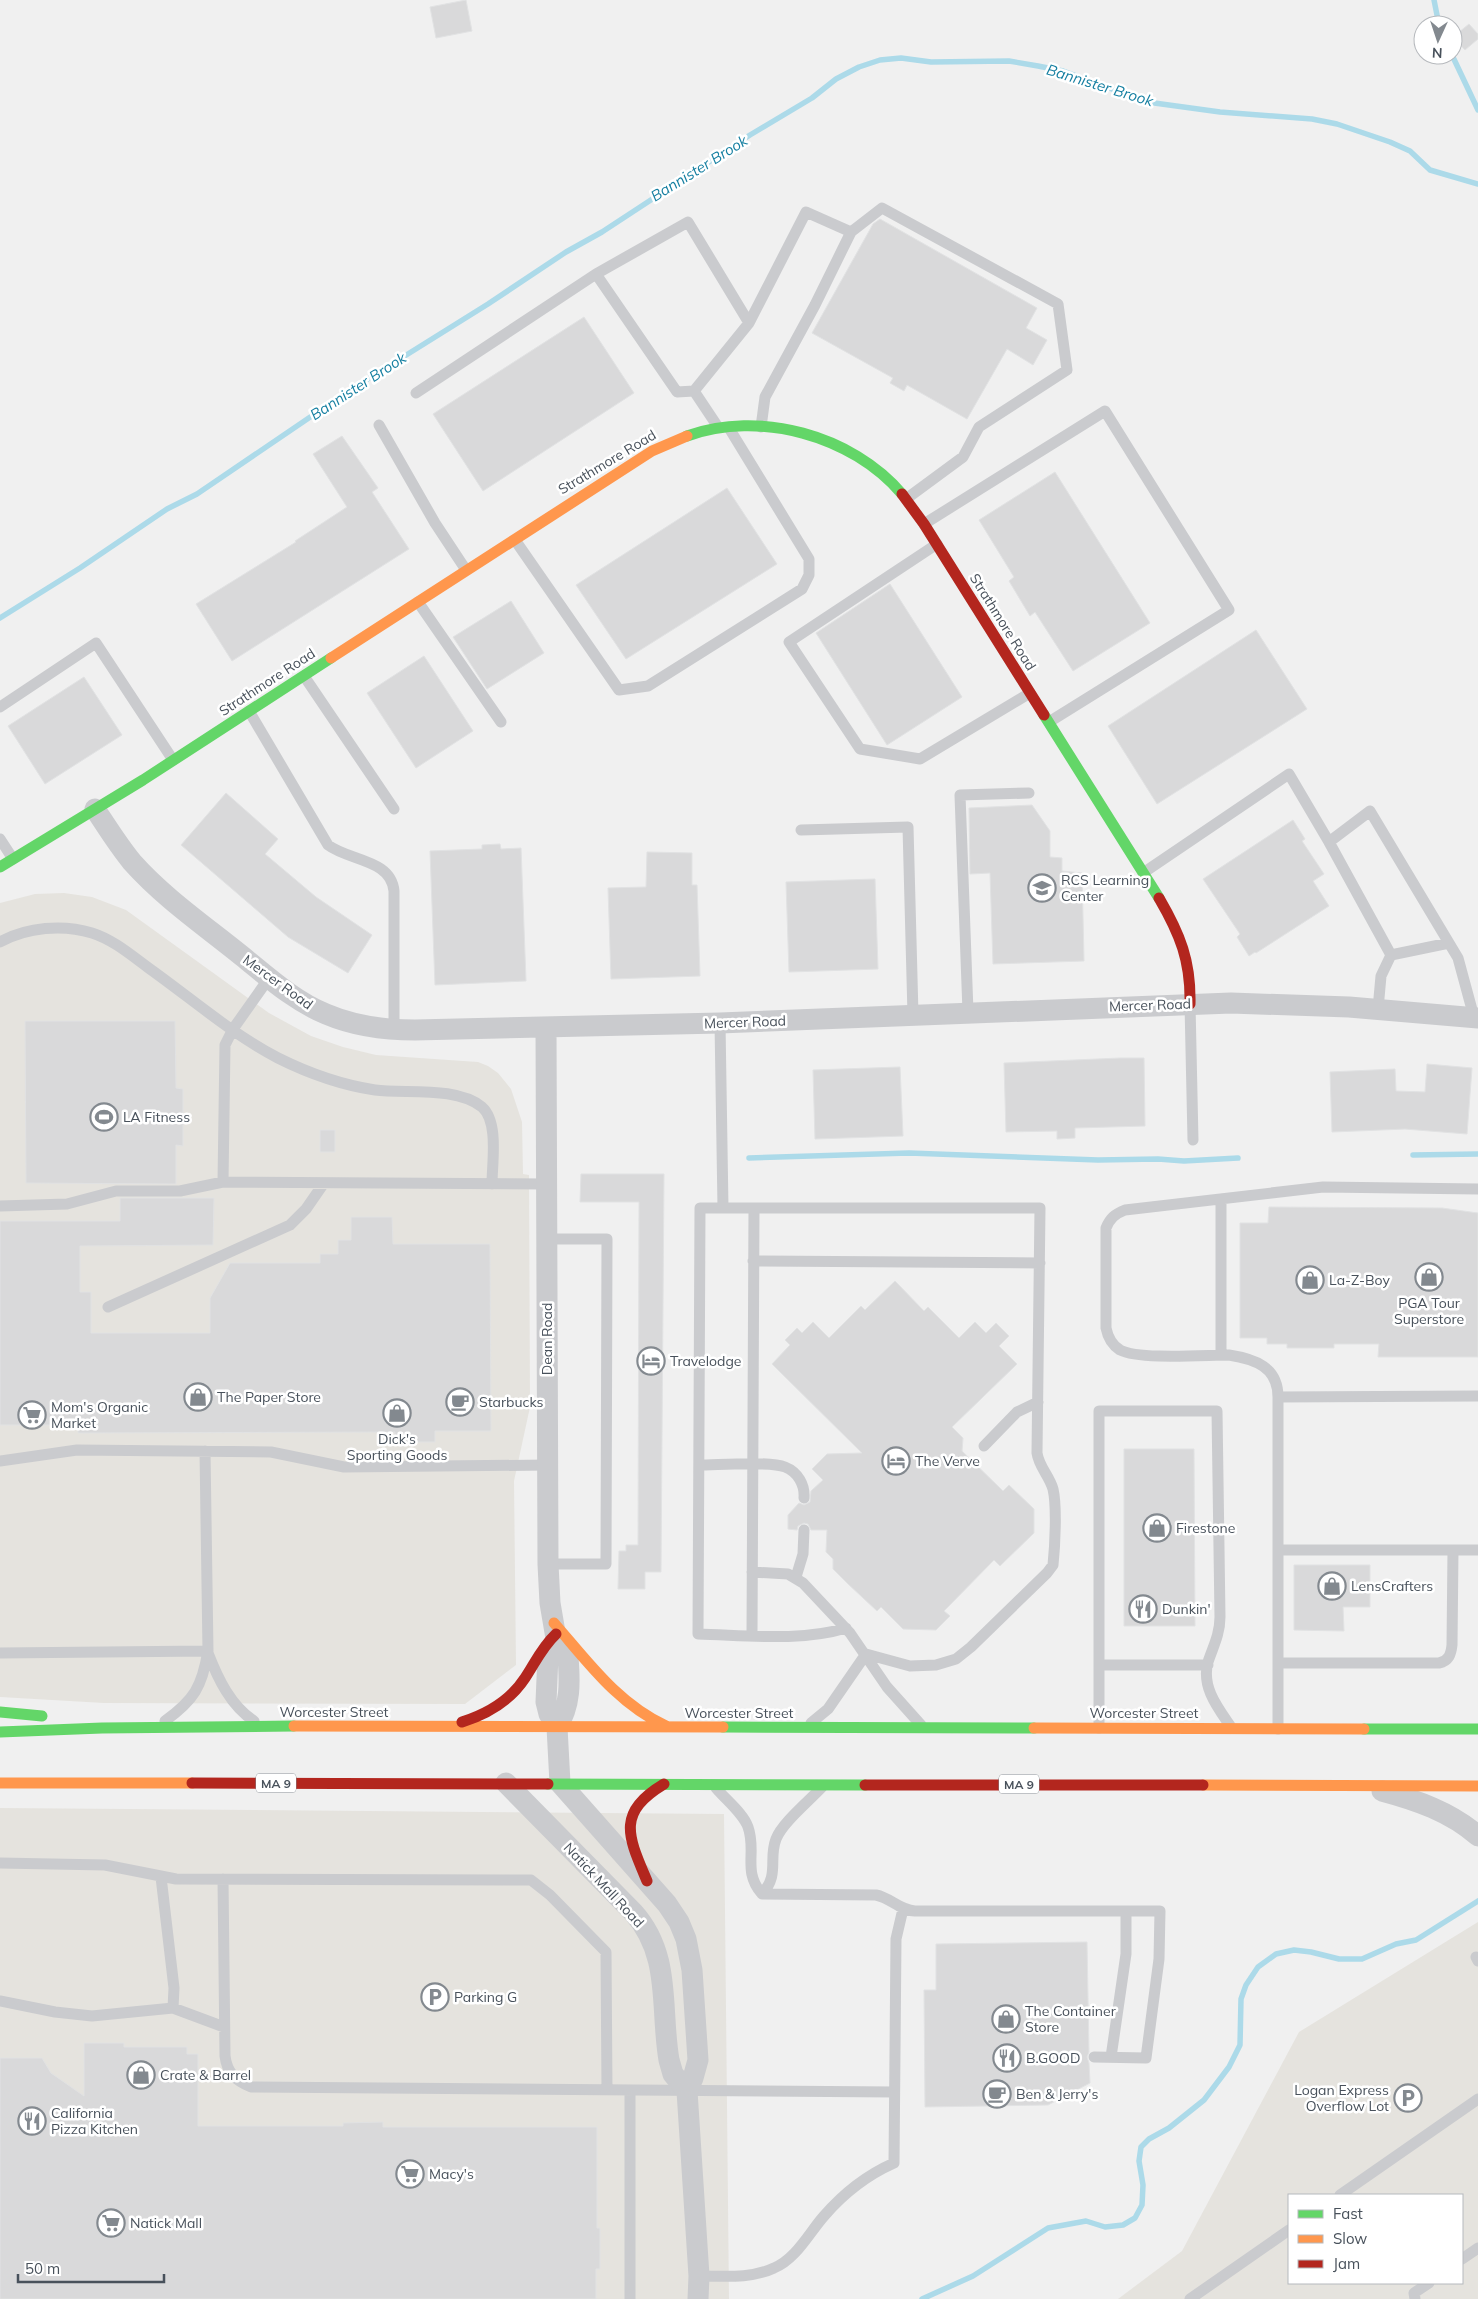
<svg xmlns="http://www.w3.org/2000/svg" width="1478" height="2299" viewBox="0 0 1478 2299" font-family="Mulish,sans-serif">
<style>
.commercial{fill:#e5e3de;fill-rule:evenodd}
.lines{fill:none;stroke-linecap:round;stroke-linejoin:round}
.stream{stroke:#acdae9;stroke-width:5.5}
.building{fill:#d9d9da;stroke:#e1e2e3}
.lane{stroke:#cacbce;stroke-width:11}
.street{stroke:#cacbce;stroke-width:21}
.fast{stroke:#63d668;stroke-width:11}
.slow{stroke:#ff974d;stroke-width:11}
.jam{stroke:#b3261e;stroke-width:11}
.labels{text-anchor:middle;dominant-baseline:central;stroke-width:5;stroke-linejoin:round;paint-order:stroke}
.shield{fill:#fff;stroke:#7f858c;stroke-width:1}
.shield-label{font-size:12px;font-weight:bold;fill:#48515b}
.street-label{font-size:14px;fill:#48515b;stroke:#fff}
.poi-label{font-size:14px;fill:#48515b;stroke:#fff;text-anchor:start}
.water-label{font-size:15px;font-style:italic;fill:#157fa1;stroke:#fff}
</style>
<rect width="100%" height="100%" fill="#f0f0f0"/>
<path class="commercial" d="M64 893 92 897 126 910 269 1013 311 1036 343 1047 376 1055 478 1062 488 1066 498 1073 511 1089 522 1122 523 1174 529 1175 530 1407 514 1481 516 1665 465 1704 104 1703 0 1697V903L35 894Z
M0 1808 724 1814 729 2299H0Z
M1478 1922V2299H1118L1182 2251 1299 2032ZM1289 2195H1462V2283H1289Z"/>
<g class="lines">
<path class="stream" d="M1434 0 1439 25
M1452 55 1478 110
M0 618 80 568 167 509 197 494 347 392 488 304 566 252 602 232 750 135 812 98 836 79 859 67 880 60 901 58 931 62 1009 61 1038 66 1063 71 1147 102 1220 112 1312 119 1337 124 1390 142 1410 151 1430 170 1478 184
M1413 1155 1478 1154
M749 1158 909 1153 1098 1160 1158 1159 1184 1161 1238 1158
M922 2299 973 2276 1048 2228 1086 2221 1105 2227 1123 2225 1135 2218 1142 2205 1143 2185 1139 2161 1141 2147 1149 2139 1169 2128 1204 2100 1229 2067 1240 2045 1241 1999 1246 1985 1258 1967 1276 1954 1294 1950 1311 1952 1339 1959H1362L1396 1944 1416 1940 1478 1901"/>
</g>
<path class="building" d="M466 0 472 31 436 38 430 7Z
M1469 24 1478 34V39L1465 50 1453 37Z
M880 219 1037 308 1026 328 1047 340 1033 365 1007 349 967 419 907 385 904 391 890 383 893 378 812 333 873 224Z
M584 317 634 393 483 491 433 414Z
M342 436 378 488 372 492 409 549 232 661 196 604 296 542 295 541 347 507 313 454Z
M1055 472 1150 623 1073 671 1035 612 1030 616 1009 581 1014 577 979 520Z
M727 488 777 564 626 659 576 585Z
M890 584 962 697 887 745 816 633Z
M511 601 544 653 487 689 453 637Z
M1256 630 1307 709 1157 804 1108 726Z
M424 656 473 731 416 768 367 693Z
M84 677 122 735 45 784 8 726Z
M226 793 278 839 265 854 316 897 372 935 348 973 288 937 181 845Z
M1032 805 1050 831V857L1062 858V871L1082 873 1084 961 993 964 990 873 970 874 969 808Z
M1293 820 1305 839 1302 841 1324 874 1313 881 1329 906 1256 953 1255 952 1249 956 1237 937 1240 934 1203 879Z
M500 844 501 849 521 848 526 981 435 985 430 851 482 849V845Z
M647 852 692 853V885H697L700 976 611 979 608 888 646 887Z
M875 879 878 969 789 972 786 882Z
M25 1021H175L176 1088 183 1089V1146L176 1145V1184L26 1183Z
M1120 1058H1144L1145 1126 1075 1128V1138L1057 1139V1131L1006 1132 1004 1063Z
M1427 1064 1472 1068 1467 1134 1405 1129 1332 1132 1330 1072 1395 1069 1396 1091 1425 1092Z
M900 1067 903 1136 815 1139 813 1070Z
M320 1130H335V1152H320Z
M581 1174H664L661 1572H645V1589H618L619 1551H626V1545H638L639 1202H580Z
M120 1198H214L213 1245 80 1246V1292H91V1333H210V1298L230 1263H320V1254H338V1240H351V1217H392L393 1244H490L491 1431H435V1442H395V1432L78 1433V1425H0V1221H120Z
M1269 1207 1442 1208 1478 1213V1357H1378L1379 1344H1334V1348H1287V1344H1267V1338H1240V1223H1268Z
M895 1281 924 1311 928 1307 959 1338 975 1322 986 1333 996 1323 1009 1336 999 1346 1017 1364 952 1427 963 1438 962 1451 1003 1491 1009 1485 1034 1509V1533L1000 1566 994 1560 944 1611 950 1616 936 1630 903 1629 881 1607 877 1611 847 1583 833 1569V1559L826 1552 827 1530H811L808 1524 804 1523 798 1526 797 1530 788 1529V1515L799 1503 804 1505 810 1502 811 1491 823 1480 812 1469 827 1454 862 1453 772 1364 790 1345 785 1340 797 1328 802 1333 813 1322 829 1338 861 1306 865 1310Z
M1124 1449H1194L1195 1626H1124Z
M1294 1565H1370V1607H1343L1344 1631 1294 1630Z
M1087 1942 1089 2052 1087 2057 1089 2063 1090 2083 1048 2105 925 2107 924 1990H936V1944Z
M84 2043H124V2047H187V2054H198V2126H343V2123L383 2122V2127H597V2228H600V2269H596V2299H0V2058H42L51 2073 84 2096Z"/>
<g class="lines">
<path class="lane" d="M851 232 882 208 1058 304 1067 370 979 427 963 457 906 499
M749 323 806 212 851 232 815 305 765 397 761 427
M694 391 749 323 688 222 596 274 677 392 694 391 718 427
M416 393 596 274
M379 425 435 523 466 570
M924 524 1105 411 1229 610 1049 722
M515 540 619 690 648 686 802 589 809 575V559L729 428
M937 544 789 642 860 749 920 759 1030 693
M418 602 501 722
M304 676 394 809
M0 707 96 643 173 760
M249 711 328 845C349 861 391 859 394 891V1029
M801 830 908 827 913 1015
M0 839 13 859
M1143 873 1289 774 1329 842
M0 942C27 927 63 924 92 933 114 940 132 956 150 969 192 999 232 1034 278 1058 308 1073 342 1085 375 1090 406 1094 456 1086 482 1107 499 1122 492 1163 492 1184
M1449 943 1391 955 1329 842 1370 811 1449 943 1458 958 1474 1017
M1190 1004 1193 1140
M1378 1009 1381 976 1391 955
M968 1012 960 795 1029 793
M720 1023 723 1208
M223 1182 225 1045 233 1029 269 978
M0 1206 67 1204 116 1191H180L223 1182 547 1184
M547 1239H607L606 1564H548
M753 1261 1040 1263
M108 1307 290 1225 306 1209 324 1183
M1221 1355V1200
M1278 1397 1478 1396
M984 1446 1017 1412 1038 1402
M0 1461 77 1450 271 1452 344 1467 548 1465
M699 1465C718 1465 770 1461 785 1467 798 1472 805 1485 804 1498
M1278 1550H1478
M752 1572 788 1574 803 1583 850 1633 887 1687 921 1725
M796 1577 803 1554 804 1530
M846 1628C801 1642 744 1635 698 1634L700 1208H1040L1037 1453C1039 1467 1049 1475 1053 1489 1057 1506 1055 1546 1053 1565L1047 1573 971 1647 956 1659 936 1665 910 1666 866 1654
M752 1635 754 1208
M0 1653 208 1651
M208 1653C218 1679 231 1706 254 1721
M1278 1663H1439C1449 1661 1451 1654 1452 1645L1453 1550
M1099 1665H1208
M165 1721C194 1700 202 1687 208 1651L205 1451
M811 1723 828 1709 866 1654
M1099 1728V1411H1217L1220 1617C1220 1634 1213 1647 1208 1662 1201 1687 1218 1708 1231 1727
M1278 1729V1397C1278 1367 1255 1359 1229 1355 1205 1355 1139 1360 1120 1350 1112 1345 1108 1338 1106 1328V1228C1110 1218 1115 1214 1125 1210L1323 1187 1478 1189
M716 1788C726 1800 743 1813 748 1827 757 1852 742 1871 762 1894L876 1895C891 1898 899 1910 915 1911H1160L1159 1959 1146 2058 1094 2057
M0 1863 105 1865 176 1879 531 1880 550 1895 606 1952 607 2090
M161 1877 174 1988 173 2008
M223 1879 225 2056C227 2073 236 2081 251 2087L894 2092
M762 1894C780 1874 768 1860 776 1839 782 1823 809 1801 822 1787
M1476 1957 1478 1961
M0 2001 55 2012 92 2016 173 2008 224 2027
M1111 2057 1126 1954V1911
M1340 2195 1478 2099
M1462 2259 1478 2248
M699 2276C723 2276 751 2279 774 2268 796 2259 809 2233 824 2216 843 2194 867 2175 894 2163L896 1939 903 1909
M630 2299V2090
M1190 2299 1289 2230
M1415 2299 1414 2293 1429 2283"/>
<path class="street" d="M95 809C107 827 118 845 132 862 164 898 205 926 242 956 268 977 294 1001 326 1014 354 1026 384 1030 415 1030L720 1023 1231 1003 1349 1007 1478 1018
M546 1027 548 1564 550 1603 558 1650 568 1657C570 1682 571 1705 557 1727
M558 1650 548 1655 546 1702 549 1714 557 1727 560 1783 667 1904 679 1922 686 1939 692 1970 698 2060 693 2078 687 2091 699 2276 698 2299
M506 1783 633 1912C672 1955 660 2008 669 2060L673 2074 687 2091
M1382 1791C1416 1800 1451 1812 1478 1836"/>
<path class="fast" d="M687 436C759 410 852 435 902 494
M1044 715 1159 898
M0 867 143 780 331 658
M0 1712 42 1716
M723 1727 1034 1728
M1364 1729H1478
M0 1732 102 1728 294 1726
M548 1784 865 1785"/>
<path class="slow" d="M331 658 652 451 687 436
M554 1623C588 1662 618 1704 666 1726
M294 1726 723 1727
M1034 1728 1364 1729
M0 1783H192
M1203 1785 1478 1786"/>
<path class="jam" d="M902 494 924 524 1044 715
M1159 898C1180 934 1191 961 1190 1004
M462 1722C487 1714 510 1701 525 1678 535 1663 542 1647 556 1634
M192 1783 548 1784
M865 1785H1203
M647 1881C628 1836 616 1813 664 1784"/>
</g>
<defs>
<g id="school-ring" transform="scale(1.4375)"><circle r="9.5" fill="#fff" stroke="#83898f" stroke-width="1.5"/><path d="M0-5L7-2L0 1L-7-2ZM-4 1L0 2.5L4 1V4Q0 6-4 4Z" fill="#83898f"/></g>
<g id="stadium-ring" transform="scale(1.4375)"><circle r="9.5" fill="#fff" stroke="#83898f" stroke-width="1.5"/><path d="M0-5a6.5 5 0 1 0 0 10a6.5 5 0 1 0 0-10ZM-3.5-1.8h7v3.6h-7Z" fill="#83898f"/></g>
<g id="shop-ring" transform="scale(1.4375)"><circle r="9.5" fill="#fff" stroke="#83898f" stroke-width="1.5"/><path d="M-5-2.5h2.3a2.7 3.5 0 0 1 5.4 0H5L5.5 6h-11ZM-1.5-2.5h3a1.5 2.3 0 0 0-3 0Z" fill="#83898f"/></g>
<g id="hotel-ring" transform="scale(1.4375)"><circle r="9.5" fill="#fff" stroke="#83898f" stroke-width="1.5"/><path d="M-6-4.5h1.5V1H6V5H4.5V3h-9V5H-6ZM-4 0a1.8 1.8 0 1 1 3.6 0ZM.5 0V-2.5h3Q6-2.5 6 0Z" fill="#83898f"/></g>
<g id="cafe-ring" transform="scale(1.4375)"><circle r="9.5" fill="#fff" stroke="#83898f" stroke-width="1.5"/><path d="M-5.5-4.5H6V0H3Q3 3.5 0 3.5H-2.5Q-5.5 3.5-5.5 0ZM3-3.2v2h1.7v-2ZM-6 4.5H4V6H-6Z" fill="#83898f"/></g>
<g id="supermarket-ring" transform="scale(1.4375)"><circle r="9.5" fill="#fff" stroke="#83898f" stroke-width="1.5"/><path d="M-6-5.5h2.5l.6 2H6L4.5 2H-2.5L-4.4-4H-6ZM-1.5 3.2a1.3 1.3 0 1 0 .1 0ZM3 3.2a1.3 1.3 0 1 0 .1 0Z" fill="#83898f"/></g>
<g id="restaurant-ring" transform="scale(1.4375)"><circle r="9.5" fill="#fff" stroke="#83898f" stroke-width="1.5"/><path d="M-5-6h1v4h1v-4h1v4h1v-4h1v5L-1.5 .5V6h-2V.5L-5-1ZM5-6V6H3V1.5H1.5Q1.5-4 5-6Z" fill="#83898f"/></g>
<g id="parking-ring" transform="scale(1.4375)"><circle r="9.5" fill="#fff" stroke="#83898f" stroke-width="1.5"/><path d="M-3.5-5.5H1a3.5 3.5 0 0 1 0 7H-1V5.5H-3.5ZM-1-3.4V-.6H.8a1.4 1.4 0 0 0 0-2.8Z" fill="#83898f"/></g>
</defs>
<g fill-rule="evenodd">
<use href="#school-ring" x="1042" y="888"/>
<use href="#stadium-ring" x="104" y="1117"/>
<use href="#shop-ring" x="1429" y="1277"/>
<use href="#shop-ring" x="1310" y="1280"/>
<use href="#hotel-ring" x="651" y="1361"/>
<use href="#shop-ring" x="198" y="1397"/>
<use href="#cafe-ring" x="460" y="1402"/>
<use href="#shop-ring" x="397" y="1413"/>
<use href="#supermarket-ring" x="32" y="1415"/>
<use href="#hotel-ring" x="896" y="1461"/>
<use href="#shop-ring" x="1157" y="1528"/>
<use href="#shop-ring" x="1332" y="1586"/>
<use href="#restaurant-ring" x="1143" y="1609"/>
<use href="#parking-ring" x="435" y="1997"/>
<use href="#shop-ring" x="1006" y="2019"/>
<use href="#restaurant-ring" x="1007" y="2058"/>
<use href="#shop-ring" x="141" y="2075"/>
<use href="#cafe-ring" x="997" y="2094"/>
<use href="#parking-ring" x="1408" y="2098"/>
<use href="#restaurant-ring" x="32" y="2121"/>
<use href="#supermarket-ring" x="410" y="2174"/>
<use href="#supermarket-ring" x="111" y="2223"/>
</g>
<g class="labels">
<g class="shield">
<rect x="256" y="1773.5" width="40" height="19" rx="4"/>
<rect x="999" y="1774.5" width="40" height="19" rx="4"/>
</g>
<g class="shield-label">
<text x="276" y="1783">MA 9</text>
<text x="1019" y="1784">MA 9</text>
</g>
<g class="street-label">
<text transform="translate(607 462) rotate(-31)">Strathmore Road</text>
<text transform="translate(1003 622) rotate(58)">Strathmore Road</text>
<text transform="translate(267 682) rotate(-33)">Strathmore Road</text>
<text transform="translate(278 982) rotate(36)">Mercer Road</text>
<text transform="translate(1150 1005) rotate(-2)">Mercer Road</text>
<text transform="translate(745 1022) rotate(-2)">Mercer Road</text>
<text transform="translate(547 1339) rotate(-90)">Dean Road</text>
<text x="334" y="1712">Worcester Street</text>
<text x="739" y="1713">Worcester Street</text>
<text x="1144" y="1713">Worcester Street</text>
<text transform="translate(604 1885) rotate(47)">Natick Mall Road</text>
</g>
<g class="poi-label">
<text x="1061" y="880">RCS Learning<tspan x="1061" dy="16">Center</tspan></text>
<text x="123" y="1117">LA Fitness</text>
<text x="1329" y="1280">La-Z-Boy</text>
<text x="1429" y="1303" text-anchor="middle">PGA Tour<tspan x="1429" dy="16">Superstore</tspan></text>
<text x="670" y="1361">Travelodge</text>
<text x="217" y="1397">The Paper Store</text>
<text x="479" y="1402">Starbucks</text>
<text x="51" y="1407">Mom's Organic<tspan x="51" dy="16">Market</tspan></text>
<text x="397" y="1439" text-anchor="middle">Dick's<tspan x="397" dy="16">Sporting Goods</tspan></text>
<text x="915" y="1461">The Verve</text>
<text x="1176" y="1528">Firestone</text>
<text x="1351" y="1586">LensCrafters</text>
<text x="1162" y="1609">Dunkin'</text>
<text x="454" y="1997">Parking G</text>
<text x="1025" y="2011">The Container<tspan x="1025" dy="16">Store</tspan></text>
<text x="1026" y="2058">B.GOOD</text>
<text x="160" y="2075">Crate &amp; Barrel</text>
<text x="1389" y="2090" text-anchor="end">Logan Express<tspan x="1389" dy="16">Overflow Lot</tspan></text>
<text x="1016" y="2094">Ben &amp; Jerry's</text>
<text x="51" y="2113">California<tspan x="51" dy="16">Pizza Kitchen</tspan></text>
<text x="429" y="2174">Macy's</text>
<text x="130" y="2223">Natick Mall</text>
</g>
<g class="water-label">
<text transform="translate(1100 85) rotate(17)">Bannister Brook</text>
<text transform="translate(699 168) rotate(-32)">Bannister Brook</text>
<text transform="translate(358 386) rotate(-33)">Bannister Brook</text>
</g>
</g>
<rect x="1288" y="2194" width="175" height="90" fill="#ffffff" stroke="#b6b9bd"/>
<rect x="1298" y="2210" width="25" height="8" fill="#63d668" stroke="#b6b9bd"/>
<text x="1333" y="2219" font-size="15" fill="#48515b">Fast</text>
<rect x="1298" y="2235" width="25" height="8" fill="#ff974d" stroke="#b6b9bd"/>
<text x="1333" y="2244" font-size="15" fill="#48515b">Slow</text>
<rect x="1298" y="2260" width="25" height="8" fill="#b3261e" stroke="#b6b9bd"/>
<text x="1333" y="2269" font-size="15" fill="#48515b">Jam</text>
<g transform="translate(1438 40) rotate(183)"><circle r="24" fill="#ffffff" stroke="#b6b9bd"/>
<path d="M0-4L9 19L0 12L-9 19Z" fill="#83898f"/>
<text y="-8" font-size="14" font-weight="bold" text-anchor="middle" fill="#48515b">N</text>
</g>
<path d="M18 2274v8h146v-8" fill="none" stroke="#48515b" stroke-width="2.5"/>
<text x="25" y="2274" font-size="15" fill="#48515b" stroke="#ffffff" stroke-width="4" paint-order="stroke">50 m</text>
</svg>
